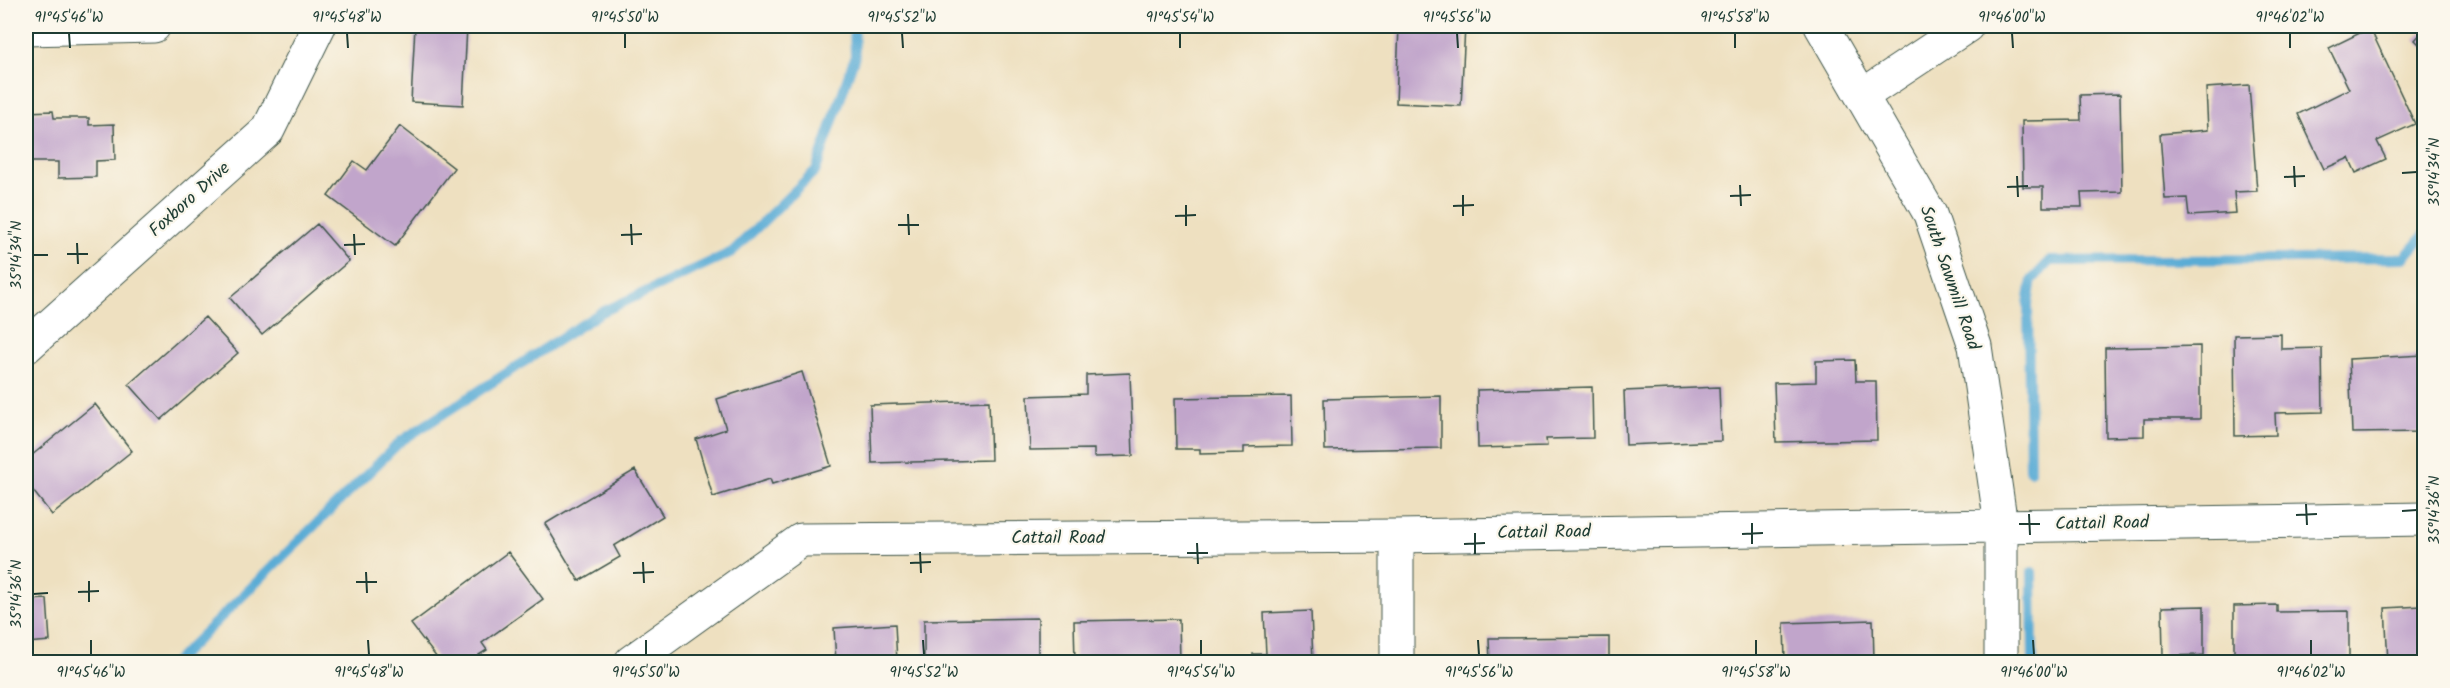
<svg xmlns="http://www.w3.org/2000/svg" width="2450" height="688" viewBox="0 0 2450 688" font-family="Kalam,sans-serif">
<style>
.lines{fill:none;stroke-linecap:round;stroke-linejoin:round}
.stream{stroke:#5aacd5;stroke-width:10}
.building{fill:#c1a5cb}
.minor-casing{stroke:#3e5549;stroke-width:35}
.minor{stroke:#fff;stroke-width:33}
.ticks{fill:none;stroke:#1f3d34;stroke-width:2}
.labels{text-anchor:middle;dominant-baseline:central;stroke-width:4.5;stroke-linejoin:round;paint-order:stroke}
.street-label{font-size:18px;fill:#1f3d34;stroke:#fbf7ec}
.neatline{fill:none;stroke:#1f3d34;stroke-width:2}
.ticks-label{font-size:15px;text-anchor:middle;fill:#1f3d34}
</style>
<rect width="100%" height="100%" fill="#fbf7ec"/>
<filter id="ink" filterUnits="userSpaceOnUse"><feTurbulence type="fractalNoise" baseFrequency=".0167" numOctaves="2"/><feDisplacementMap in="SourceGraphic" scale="12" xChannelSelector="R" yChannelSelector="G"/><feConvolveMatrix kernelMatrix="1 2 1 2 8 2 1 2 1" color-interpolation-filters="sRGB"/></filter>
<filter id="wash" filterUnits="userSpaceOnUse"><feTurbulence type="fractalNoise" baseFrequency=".008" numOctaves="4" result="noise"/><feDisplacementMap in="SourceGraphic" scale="24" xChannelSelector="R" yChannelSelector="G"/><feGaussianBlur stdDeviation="1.35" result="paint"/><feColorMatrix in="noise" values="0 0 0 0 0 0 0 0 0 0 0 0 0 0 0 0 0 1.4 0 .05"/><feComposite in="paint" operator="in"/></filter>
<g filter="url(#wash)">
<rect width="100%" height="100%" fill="#eee0c0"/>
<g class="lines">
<path class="stream" d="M2030 471 2028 304 2032 280 2050 261 2404 258 2424 235
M2032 572 2033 662
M175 662 401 441 600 313 732 252 816 170 855 56 854 26"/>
</g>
<g id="blocks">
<path class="building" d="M415 26H467L463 105 411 102Z
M1399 26H1465L1461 106 1396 103Z
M2370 28 2415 124 2377 141 2386 159 2356 173 2349 158 2324 169 2298 114 2349 89 2329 48Z
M2424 30V49L2415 40Z
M2249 85 2257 191 2234 192 2236 213 2189 216 2187 198 2165 199 2160 134 2208 130 2206 88Z
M2120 94 2122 192 2081 193 2082 207H2043V187H2023L2022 121 2081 120 2080 95Z
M53 111 54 118H89V125L114 124 115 160 96 161V177L58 178V162H26V112Z
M400 126 454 168 395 246 328 196 354 161 367 170Z
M317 224 349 261 262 335 230 298Z
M205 317 238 353 161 420 129 384Z
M2281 334V349L2322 348 2323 412 2275 413 2276 435 2235 436 2234 335Z
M2200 346V419H2144V436L2106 437 2105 348Z
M2424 355V432L2352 433 2349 359Z
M1855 360 1856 381H1876L1877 440 1776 442 1774 383 1816 382V361Z
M802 372 831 466 772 484 770 479 713 497 696 439 726 429 717 399Z
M1130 373 1133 456 1094 457V449L1030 450 1028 396 1086 394V375Z
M1592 387 1593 438 1546 439 1547 446 1478 448 1477 390Z
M1719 387 1721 441 1626 445 1624 391Z
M1291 396 1292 446 1244 447V453L1200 454V449H1176L1175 398Z
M1441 396V448L1325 450 1324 399Z
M989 401 991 460 872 463 870 405Z
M95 404 132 451 52 515 26 482V460Z
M635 470 663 516 614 546 620 557 579 581 545 524Z
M508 552 543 599 482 643 487 650 479 655 482 658 475 662H440L411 624Z
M47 599 50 641 26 643V600Z
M2277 605V612L2349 611V662H2234V606Z
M2204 606V655L2163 656 2162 607Z
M2422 606 2424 662H2388L2385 608Z
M1311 611 1313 662H1253V654H1266L1264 613Z
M1038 618V662H924V620Z
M1179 619 1180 662H1075L1074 621Z
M1873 620 1874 662H1785L1784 623Z
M895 624 897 662H836L834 628Z
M1609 637V662H1490L1489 638Z"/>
</g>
</g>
<g filter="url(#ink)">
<use href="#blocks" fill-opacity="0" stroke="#3e5549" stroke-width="1.5"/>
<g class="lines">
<g class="minor-casing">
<path id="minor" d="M1821 26 1930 214 1975 346 2001 525V662
M26 29 154 26
M1863 95 1967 26
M26 347 268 130 319 26
M1397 536V662
M631 662 801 540 1397 536 2424 519"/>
</g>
<use href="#minor" class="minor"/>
</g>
</g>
<path class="ticks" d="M69 33 70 48M347 33 348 48M625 33V48M902 33 903 48M1180 33V48M1457 33 1458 48M1735 33V48M2012 33 2013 48M2290 33V48M2294 166 2295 187M2402 173 2417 172M2017 176 2018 197M2284 177 2305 176M1740 185 1741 206M2007 187 2028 186M1463 195V216M1730 196 1751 195M1186 205V226M1453 206 1474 205M908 214 909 235M1175 216 1196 215M631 224 632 245M898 225H919M354 234 355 255M621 235 642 234M77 243 78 264M344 245 365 244M67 254H88M33 255H48M2306 504 2307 525M2402 511 2417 510M2029 514 2030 535M2296 515 2317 514M1752 523V544M2019 524H2040M1475 533V554M1742 534 1763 533M1197 543 1198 564M1464 544 1485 543M920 552 921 573M1187 553H1208M643 562 644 583M910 563 931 562M366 572 367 593M633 573 654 572M89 581V602M356 582H377M78 592 99 591M33 594 48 593M91 640V655M368 640 369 655M646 640V655M923 640 924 655M1201 640V655M1478 640 1479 655M1756 640V655M2033 640 2034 655M2311 640V655"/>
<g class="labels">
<g class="street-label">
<text transform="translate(190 200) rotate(-42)">Foxboro Drive</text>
<text transform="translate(1949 278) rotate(71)">South Sawmill Road</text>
<text transform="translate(2102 524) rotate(-1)">Cattail Road</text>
<text transform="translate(1544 533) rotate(-1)">Cattail Road</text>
<text x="1058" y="538">Cattail Road</text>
</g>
</g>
<rect width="2450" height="688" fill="none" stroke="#fbf7ec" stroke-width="66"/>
<rect x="33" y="33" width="2384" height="622" class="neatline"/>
<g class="ticks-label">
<text x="69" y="22">91°45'46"W</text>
<text x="347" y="22">91°45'48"W</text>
<text x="625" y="22">91°45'50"W</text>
<text x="902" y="22">91°45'52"W</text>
<text x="1180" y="22">91°45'54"W</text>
<text x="1457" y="22">91°45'56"W</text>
<text x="1735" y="22">91°45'58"W</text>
<text x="2012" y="22">91°46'00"W</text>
<text x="2290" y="22">91°46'02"W</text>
<text transform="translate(2434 172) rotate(-90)" y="5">35°14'34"N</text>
<text transform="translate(16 255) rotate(-90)" y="5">35°14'34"N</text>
<text transform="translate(2434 510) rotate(-90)" y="5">35°14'36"N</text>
<text transform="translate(16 594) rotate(-90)" y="5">35°14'36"N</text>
<text x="91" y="677">91°45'46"W</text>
<text x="369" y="677">91°45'48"W</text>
<text x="646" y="677">91°45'50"W</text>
<text x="924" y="677">91°45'52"W</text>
<text x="1201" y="677">91°45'54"W</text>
<text x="1479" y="677">91°45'56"W</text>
<text x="1756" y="677">91°45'58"W</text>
<text x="2034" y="677">91°46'00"W</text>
<text x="2311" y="677">91°46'02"W</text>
</g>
</svg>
